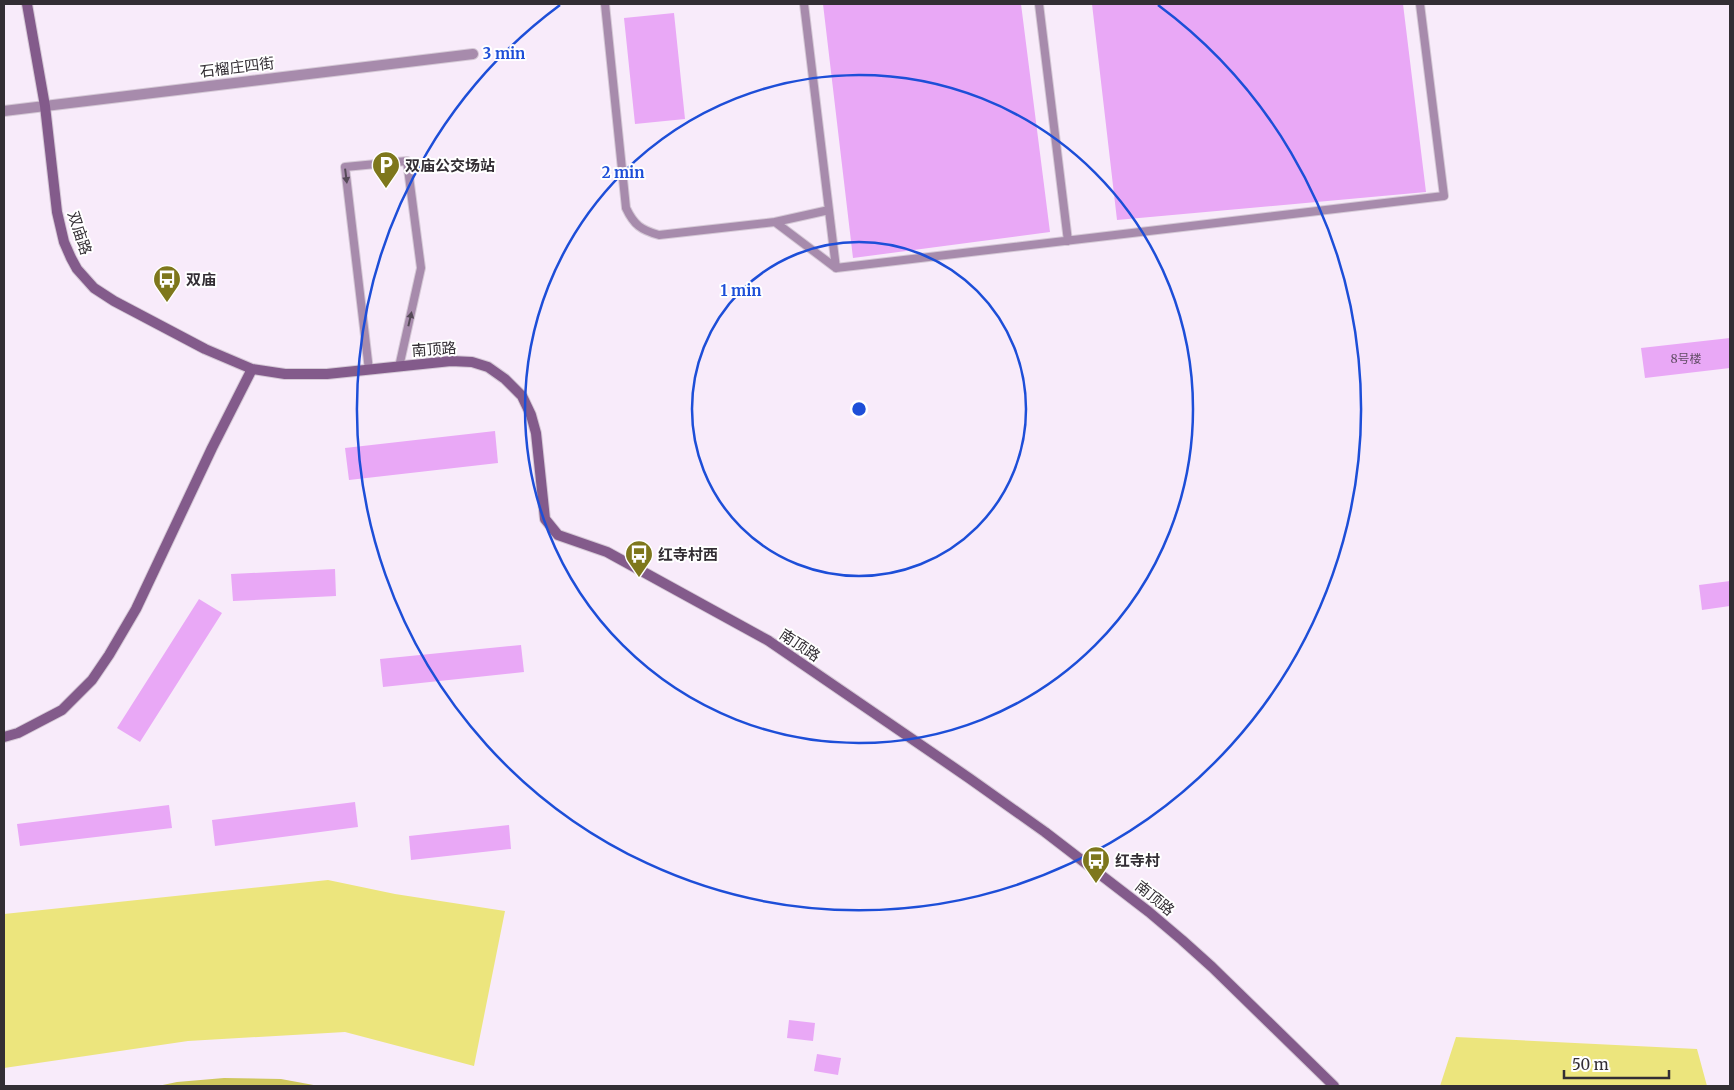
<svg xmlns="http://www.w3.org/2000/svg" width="1734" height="1090" viewBox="0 0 1734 1090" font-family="Merriweather,'Noto Sans SC',serif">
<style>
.green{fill:#ece57d}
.water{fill:#cec65d}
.building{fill:#e9a8f6}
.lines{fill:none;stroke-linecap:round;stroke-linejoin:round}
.lane-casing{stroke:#d5c9d6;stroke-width:10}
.street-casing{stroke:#d5c9d6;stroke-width:12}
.secondary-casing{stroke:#d5c9d6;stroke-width:12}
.lane{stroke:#a78bac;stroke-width:8}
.street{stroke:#a78bac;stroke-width:10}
.secondary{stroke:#835b8b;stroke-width:10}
.oneway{fill:#564a58}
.ring{fill:none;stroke:#1d4ed8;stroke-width:2.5}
.labels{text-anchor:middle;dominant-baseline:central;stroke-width:4;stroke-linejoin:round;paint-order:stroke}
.number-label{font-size:12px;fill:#604c64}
.street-label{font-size:15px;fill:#332e34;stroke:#fff}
.poi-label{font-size:15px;font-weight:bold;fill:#332e34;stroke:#fff;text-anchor:start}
.centre{fill:#1d4ed8;stroke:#fff;stroke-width:2.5}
.ring-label{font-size:15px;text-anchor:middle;font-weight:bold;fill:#1d4ed8;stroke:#fff;stroke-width:4;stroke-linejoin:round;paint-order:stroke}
</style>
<rect width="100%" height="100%" fill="#f8ebfa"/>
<path class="green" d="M328 880 395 894 505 911 474 1066 345 1032 188 1041 4 1068V914Z
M1456 1037 1697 1049 1707 1086H1440Z"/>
<path class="water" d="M224 1078 281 1079 319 1086H158L177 1082Z"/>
<path class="building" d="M823 4H1021L1050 232 853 258Z
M1092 4H1403L1426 192 1117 220Z
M674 13 685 119 635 124 624 18Z
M1730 338V368L1645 378 1641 348Z
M495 431 498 463 349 480 345 448Z
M335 569 336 596 233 601 231 574Z
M1730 581V606L1702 610 1699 585Z
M199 599 222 613 140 742 117 728Z
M521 645 524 672 383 687 380 659Z
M355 802 358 827 215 846 212 820Z
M169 805 172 828 20 846 17 824Z
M509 825 511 849 411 860 409 836Z
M789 1020 815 1023 813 1041 787 1038Z
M817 1054 841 1058 838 1075 814 1071Z"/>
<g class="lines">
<g class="lane-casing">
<path id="lane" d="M605 4 626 208C634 225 641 230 659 235L775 222
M804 4 836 268 1444 196 1420 4
M1039 4 1068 241
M829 210 775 222 836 268
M369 370 345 167 407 161 421 268 399 367"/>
</g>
<g class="street-casing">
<path id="street" d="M4 111 473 54"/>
</g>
<g class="secondary-casing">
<path id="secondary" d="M27 4 45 106 57 212 64 242 71 258 77 269 94 288 114 301 205 349 252 369 285 374H327L451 361 472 362 488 367 505 379 522 396 531 415 536 433 545 519 558 535 607 552 769 641 969 778 1045 832 1149 912 1182 940 1212 967 1334 1086
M4 737 18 733 62 710 92 680 109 655 136 609 212 448 252 369"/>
</g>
<use href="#lane" class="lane"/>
<use href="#street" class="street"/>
<use href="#secondary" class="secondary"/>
</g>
<defs><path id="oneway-solid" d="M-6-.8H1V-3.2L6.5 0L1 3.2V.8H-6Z" transform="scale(1.25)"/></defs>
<g class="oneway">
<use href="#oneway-solid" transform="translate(346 176) rotate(83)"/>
<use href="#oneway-solid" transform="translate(410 319) rotate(-77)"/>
</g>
<g class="ring">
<circle cx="859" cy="409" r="167"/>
<circle cx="859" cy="409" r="334"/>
<path d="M1158 5A502 502 0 1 1 560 5"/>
</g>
<defs>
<g id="parking-pin" transform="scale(1.4375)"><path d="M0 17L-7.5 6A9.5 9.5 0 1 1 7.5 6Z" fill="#7e771c" stroke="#fff"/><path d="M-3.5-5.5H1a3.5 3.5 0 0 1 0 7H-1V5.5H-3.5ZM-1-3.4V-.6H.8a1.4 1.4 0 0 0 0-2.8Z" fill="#fff"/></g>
<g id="bus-pin" transform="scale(1.4375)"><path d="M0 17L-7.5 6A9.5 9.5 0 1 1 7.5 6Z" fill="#7e771c" stroke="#fff"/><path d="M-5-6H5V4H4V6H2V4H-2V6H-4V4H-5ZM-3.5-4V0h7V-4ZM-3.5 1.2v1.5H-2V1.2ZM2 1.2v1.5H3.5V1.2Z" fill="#fff"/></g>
</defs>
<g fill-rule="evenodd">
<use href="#parking-pin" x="386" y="165"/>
<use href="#bus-pin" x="167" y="279"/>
<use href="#bus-pin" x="639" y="554"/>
<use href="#bus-pin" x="1096" y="860"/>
</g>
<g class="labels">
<g class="number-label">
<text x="1686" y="358">8号楼</text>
</g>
<g class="street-label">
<text transform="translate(237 67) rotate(-7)">石榴庄四街</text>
<text transform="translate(80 233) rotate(72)">双庙路</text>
<text transform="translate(434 349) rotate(-4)">南顶路</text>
<text transform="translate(800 645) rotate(34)">南顶路</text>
<text transform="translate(1155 898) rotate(39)">南顶路</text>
</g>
<g class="poi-label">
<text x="405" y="165">双庙公交场站</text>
<text x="186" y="279">双庙</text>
<text x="658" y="554">红寺村西</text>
<text x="1115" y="860">红寺村</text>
</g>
</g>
<circle cx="859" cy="409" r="8" class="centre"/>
<g class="ring-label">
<text x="504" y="59">3 min</text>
<text x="623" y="178">2 min</text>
<text x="741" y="296">1 min</text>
</g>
<rect width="1734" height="1090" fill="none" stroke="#332e34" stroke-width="10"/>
<path d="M1564 1070v8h105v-8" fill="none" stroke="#332e34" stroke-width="2.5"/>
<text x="1572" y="1070" font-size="15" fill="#332e34" stroke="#ffffff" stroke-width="4" paint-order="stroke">50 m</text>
</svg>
